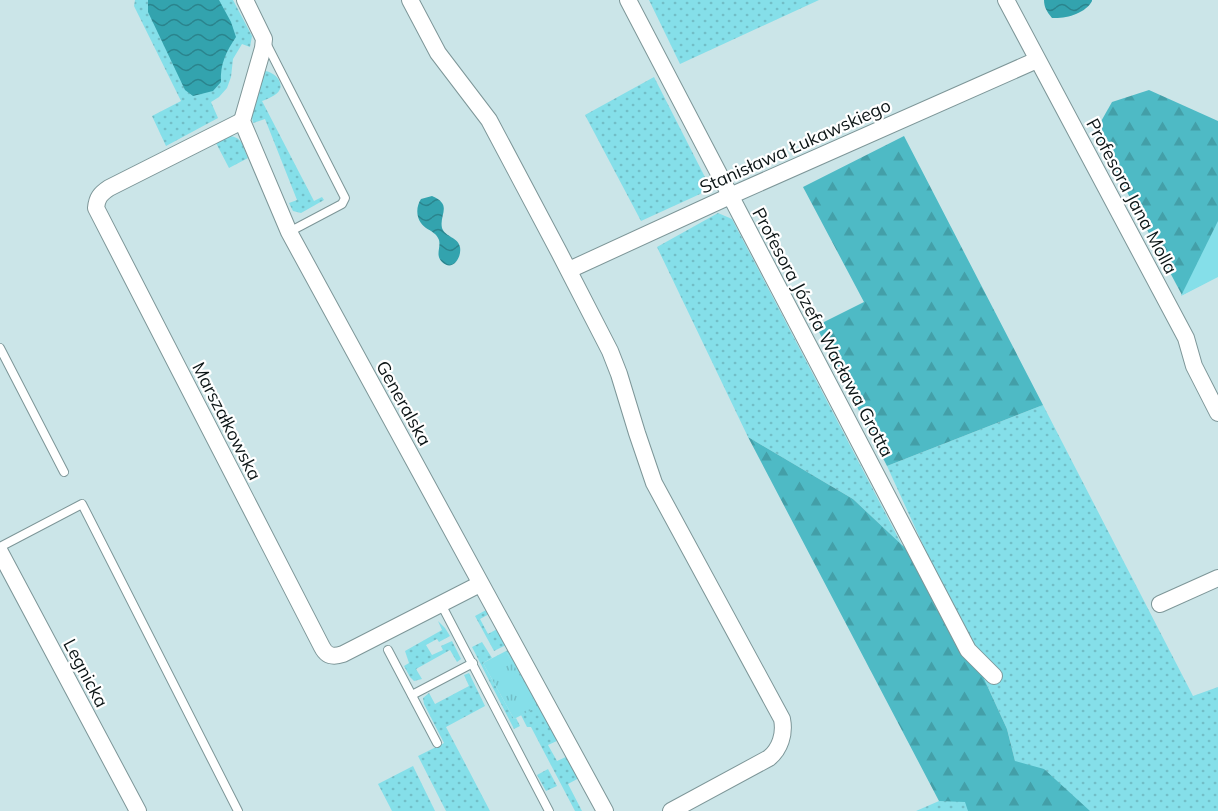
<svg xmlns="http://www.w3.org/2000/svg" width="1218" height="811" font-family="Mulish,sans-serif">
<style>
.grass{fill:url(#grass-dots)}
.forest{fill:url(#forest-firs)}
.park{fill:url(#park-tufts)}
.garden{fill:#85dfe9}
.water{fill:url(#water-waves)}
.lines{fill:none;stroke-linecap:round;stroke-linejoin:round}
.service-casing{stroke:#7d9698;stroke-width:10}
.minor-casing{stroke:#7d9698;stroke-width:18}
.service{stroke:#fff;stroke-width:8}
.minor{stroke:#fff;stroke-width:16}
.labels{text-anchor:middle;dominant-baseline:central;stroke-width:4.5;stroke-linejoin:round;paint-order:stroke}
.street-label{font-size:18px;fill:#0c1516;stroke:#fff}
</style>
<defs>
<pattern id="grass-dots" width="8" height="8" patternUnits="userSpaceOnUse" patternTransform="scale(1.5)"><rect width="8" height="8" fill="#85dfe9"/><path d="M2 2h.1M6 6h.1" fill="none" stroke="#72bec7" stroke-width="1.8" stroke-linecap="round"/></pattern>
<pattern id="forest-firs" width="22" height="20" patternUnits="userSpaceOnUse" patternTransform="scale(1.5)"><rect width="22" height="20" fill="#4ebac5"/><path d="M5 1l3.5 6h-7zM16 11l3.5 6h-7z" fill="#439fa8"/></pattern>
<pattern id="park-tufts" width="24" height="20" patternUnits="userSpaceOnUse" patternTransform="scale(1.5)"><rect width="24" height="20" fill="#85dfe9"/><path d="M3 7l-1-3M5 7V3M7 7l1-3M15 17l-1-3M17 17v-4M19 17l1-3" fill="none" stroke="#72bec7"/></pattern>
<pattern id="water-waves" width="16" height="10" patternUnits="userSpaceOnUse" patternTransform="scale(1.5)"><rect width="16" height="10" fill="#33a3ae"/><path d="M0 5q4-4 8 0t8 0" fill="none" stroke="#2a848d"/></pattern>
</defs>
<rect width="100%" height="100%" fill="#cbe5e8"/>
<g class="grass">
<polygon points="135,0 233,0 252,36 250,47 242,44 233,59 231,77 227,88 219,97 211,102 218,118 166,146 152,116 181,101 134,6"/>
<polygon points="649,0 819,0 680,64"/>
<path d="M265,71c9,1 18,10 15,18 -2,6 -13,10 -18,12l52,100 8,-4 2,3 -23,13 -8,-2 -4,-8 8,-3 -32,-81 -12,4 -2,-11 12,-40z"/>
<polygon points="654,77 711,189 641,221 585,115"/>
<path d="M229,136c14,1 14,11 19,22l-19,10 -13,-25z"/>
<polygon points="718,213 732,219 902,545 853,499 748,437 657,247"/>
<polygon points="1043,405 1193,696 1218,687 1218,811 916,811 939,801 1015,761 1007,729 887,466"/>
<polygon points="488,609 491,613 480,619 488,634 499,628 508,644 494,651 475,616"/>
<polygon points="438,621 445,628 450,636 439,642 437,639 426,645 432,655 443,650 441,646 452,641 461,659 457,662 450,650 416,669 422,679 414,681 410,677 404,666 409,663 405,651 442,630"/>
<polygon points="482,642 492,658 483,663 514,719 516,718 520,726 514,729 472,647"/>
<polygon points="510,649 559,740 548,745 557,761 568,756 579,778 568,784 582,811 575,811 531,727 527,727 521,715 536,707 506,651"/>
<polygon points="469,673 485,706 446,727 490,811 446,811 418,756 444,743 424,704 423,698 429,693 435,704 469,686 464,675"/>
<polygon points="413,766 435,811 392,811 378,784"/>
<polygon points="548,769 557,786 546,791 537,775"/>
</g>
<g class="forest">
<polygon points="1149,90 1218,121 1218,276 1182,295 1095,132 1112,102"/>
<polygon points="904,136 1043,405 887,466 816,326 864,302 803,187"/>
<polygon points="748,437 853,499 902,545 937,576 1007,729 1015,761 1044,769 1090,811 968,811 965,802 939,801"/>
</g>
<polygon class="park" points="506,651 537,707 514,719 483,663"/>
<polygon class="garden" points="1218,221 1218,277 1181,296"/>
<g class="water">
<path d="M148,0h71l12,22 5,15c-10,15 -16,27 -15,45l-8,9 -20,5 -8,-6 -37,-78z"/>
<path d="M1044,0h48v1c-6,12 -26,18 -40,17 -5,-6 -8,-11 -8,-18z"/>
<path d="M432,196c21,9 7,18 10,32 3,9 16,9 18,19 2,11 -8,25 -18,15 -7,-7 -1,-14 -3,-22 -2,-6 -8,-9 -13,-12 -10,-7 -11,-20 -5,-29z"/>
</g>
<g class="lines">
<defs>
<g id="service">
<polyline points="265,41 345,198 342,204 289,232"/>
<polyline points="0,348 64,472"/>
<polyline points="0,547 82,504 238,811"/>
<polyline points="441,604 549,811"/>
<polyline points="388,650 437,743"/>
<polyline points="412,695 473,663"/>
</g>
<g id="minor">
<polyline points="245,0 264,39 263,48 242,121 289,232 605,811"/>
<path d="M410,0l28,53 51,67 70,132 51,99 9,23 18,59 17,50 128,236c3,15 -2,30 -13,39l-98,53"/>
<polyline points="628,0 968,650 994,676"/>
<polyline points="1006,0 1186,338 1194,366 1218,413"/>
<path d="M242,121l-133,67c-9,6 -12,10 -13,20l226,439c5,10 12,10 21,7l137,-70"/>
<polyline points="569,270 730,196 1037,60"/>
<polyline points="0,552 138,811"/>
<polyline points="1160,604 1218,578"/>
</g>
</defs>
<use href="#service" class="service-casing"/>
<use href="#minor" class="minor-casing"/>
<use href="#service" class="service"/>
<use href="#minor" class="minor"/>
</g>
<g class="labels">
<g class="street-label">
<text transform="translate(795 146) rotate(-24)">Stanisława Łukawskiego</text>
<text transform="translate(1132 196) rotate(62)">Profesora Jana Molla</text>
<text transform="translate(823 332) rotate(62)">Profesora Józefa Wacława Grotta</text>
<text transform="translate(404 403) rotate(61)">Generalska</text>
<text transform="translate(227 421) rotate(63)">Marszałkowska</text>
<text transform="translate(86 673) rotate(62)">Legnicka</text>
</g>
</g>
</svg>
